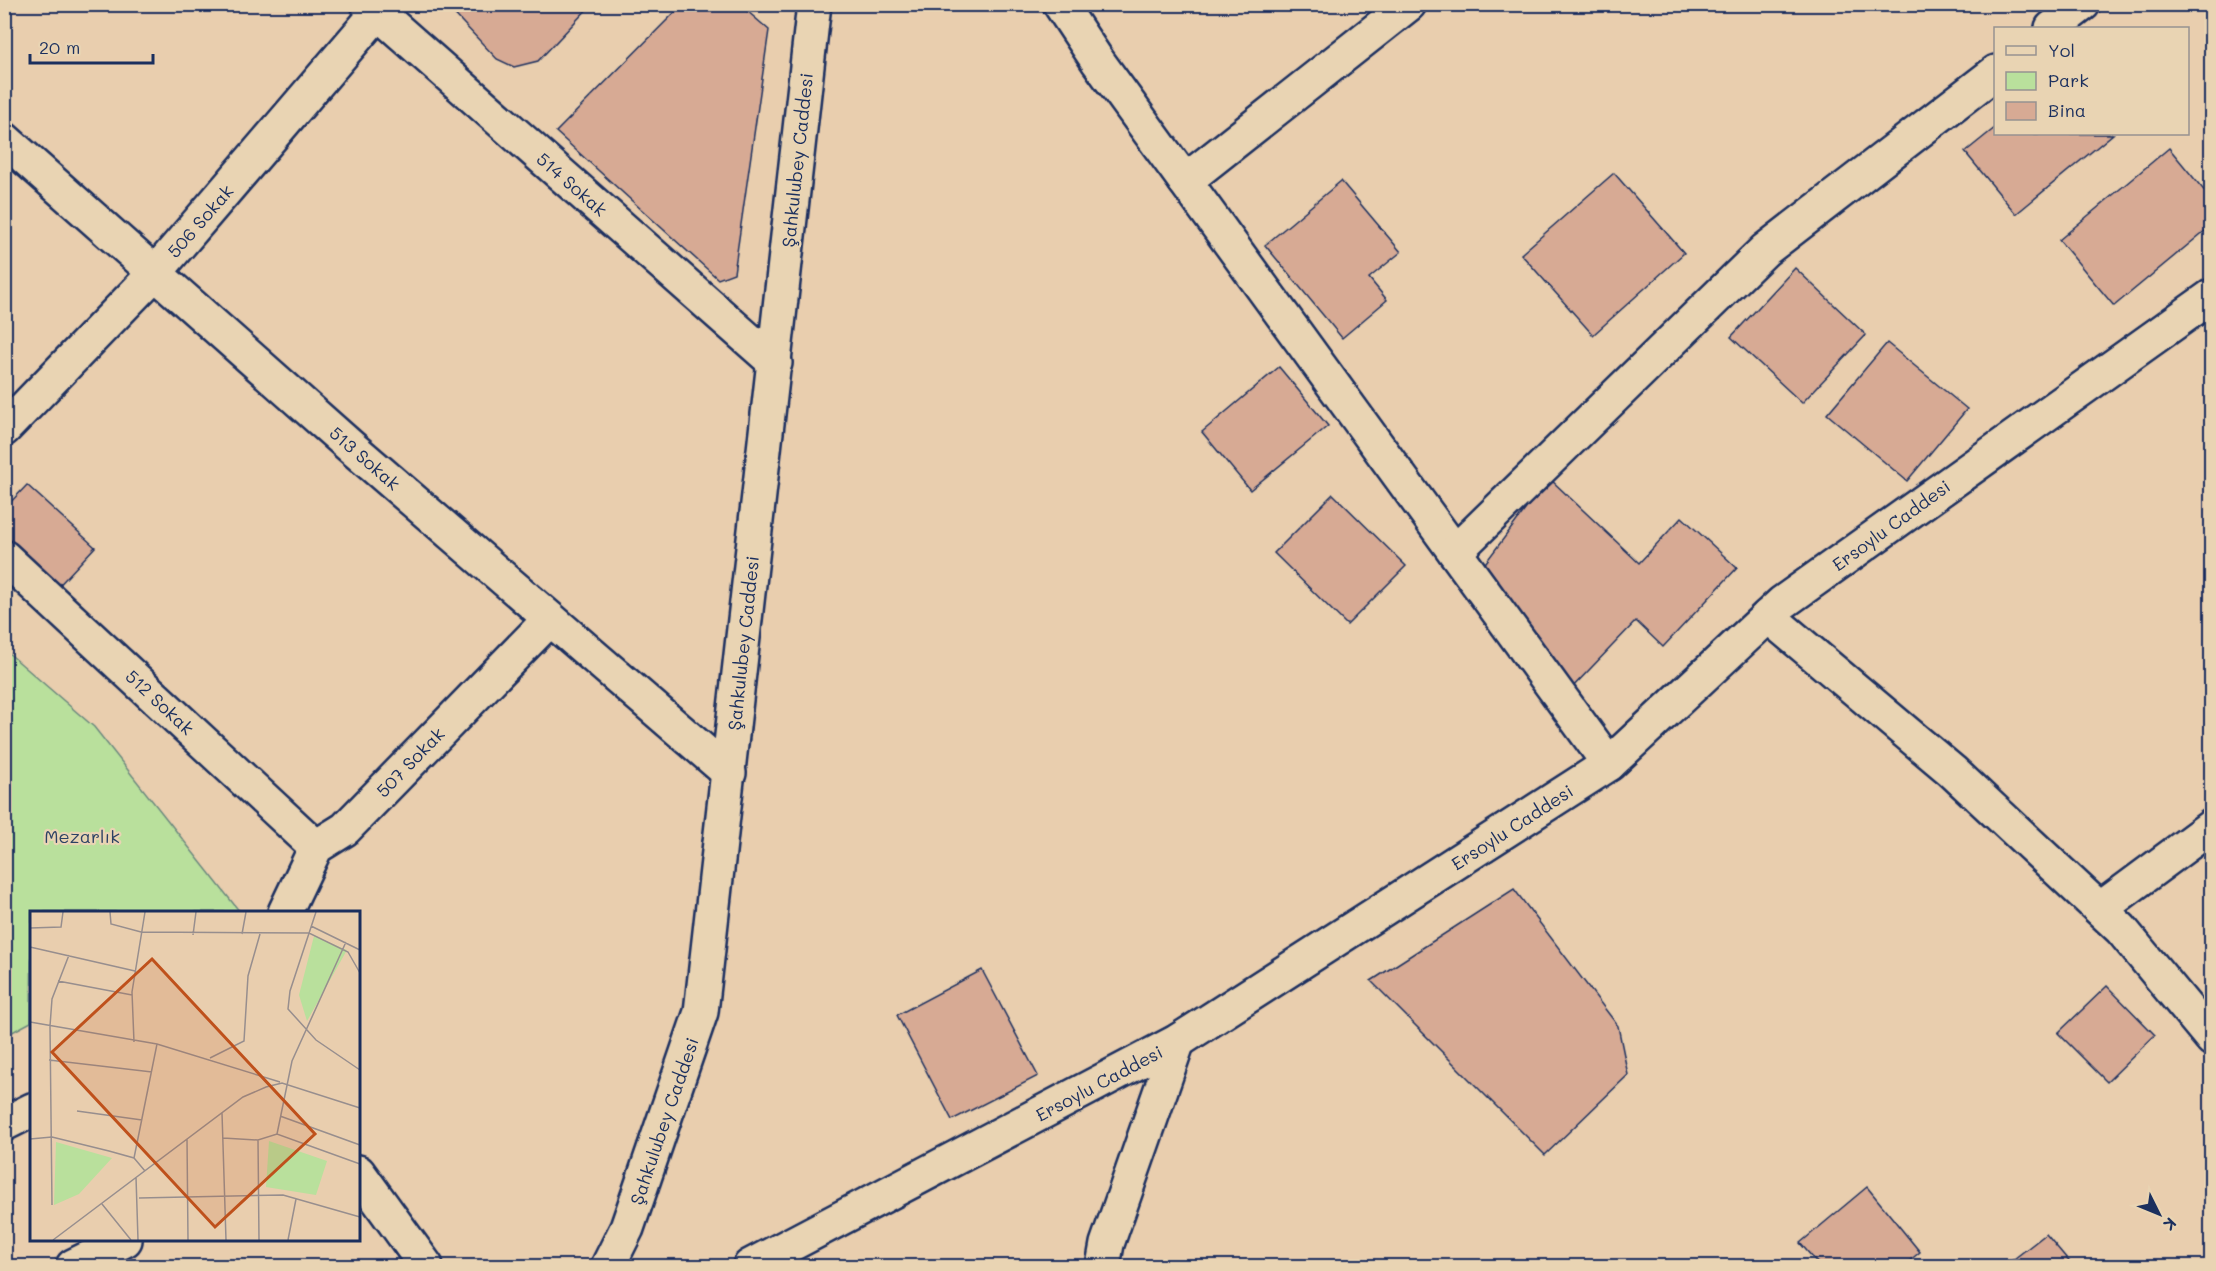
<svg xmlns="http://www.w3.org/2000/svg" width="2216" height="1271" font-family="Mali,sans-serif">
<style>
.green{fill:#b9e09c;stroke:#6a887d;stroke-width:1.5}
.building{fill:#d7aa94;stroke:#1b2f5e;stroke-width:1.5}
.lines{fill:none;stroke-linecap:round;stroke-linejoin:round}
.minor-casing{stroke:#1b2f5e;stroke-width:38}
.tertiary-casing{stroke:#1b2f5e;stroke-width:38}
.minor{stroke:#e9d4b3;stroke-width:33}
.tertiary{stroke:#e9d4b3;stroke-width:33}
.labels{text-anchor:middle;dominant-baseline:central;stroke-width:4.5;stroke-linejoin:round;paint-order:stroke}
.street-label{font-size:18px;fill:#1b2f5e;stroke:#e9d4b3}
.park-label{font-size:18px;fill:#2b4164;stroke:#e9d4b3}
.inset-road{fill:none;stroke:#978e8e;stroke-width:1.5}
.view{fill:#bf511c;fill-opacity:0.15;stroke:#bf511c;stroke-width:3}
.inset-edge{fill:none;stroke:#1b2f5e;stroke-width:3}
</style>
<rect width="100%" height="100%" fill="#e9ceae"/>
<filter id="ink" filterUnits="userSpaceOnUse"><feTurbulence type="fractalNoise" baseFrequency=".0167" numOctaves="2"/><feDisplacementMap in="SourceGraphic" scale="12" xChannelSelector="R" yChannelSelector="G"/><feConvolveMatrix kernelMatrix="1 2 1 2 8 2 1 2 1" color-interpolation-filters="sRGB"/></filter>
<g filter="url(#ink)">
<polygon class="green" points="5,650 94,727 240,912 32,912 31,1022 5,1036"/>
<g class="building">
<polygon points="445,4 592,4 538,61 514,67 497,59"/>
<polygon points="683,4 739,4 769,30 734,273 718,279 556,132"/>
<polygon points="1996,127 1996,134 2113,134 2016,214 1965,152"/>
<polygon points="2169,148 2212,200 2212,225 2114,306 2059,240"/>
<polygon points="1614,173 1684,253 1593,335 1521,254"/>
<polygon points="1341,181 1401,252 1369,278 1387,300 1342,338 1265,245"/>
<polygon points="1795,268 1866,335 1802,403 1731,337"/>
<polygon points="1887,343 1967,409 1907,481 1827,414"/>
<polygon points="1279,367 1328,426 1250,490 1202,432"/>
<polygon points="1549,478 1639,563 1682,517 1737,568 1663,647 1636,621 1567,693 1483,566"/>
<polygon points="27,485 95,547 53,592 4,548 4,509"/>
<polygon points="1333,494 1406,566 1347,625 1274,553"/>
<polygon points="1514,889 1618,1026 1628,1075 1545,1155 1371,981"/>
<polygon points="982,970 1038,1076 952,1120 897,1015"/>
<polygon points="2107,986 2155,1035 2107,1082 2058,1033"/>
<polygon points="1867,1187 1920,1252 1903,1266 1820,1266 1800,1243"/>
<polygon points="2046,1234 2073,1266 2005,1266"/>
</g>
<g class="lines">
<defs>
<g id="minor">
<polyline points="368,4 775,363"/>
<polyline points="1060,4 1097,60 1609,764"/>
<polyline points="2052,28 2083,4"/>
<polyline points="4,139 350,446 729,773"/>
<polyline points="1185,181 1409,4"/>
<polyline points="4,429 155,273 385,4"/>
<polyline points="1455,552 1765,250 1996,72"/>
<polyline points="4,557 316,847"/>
<polyline points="1768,616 1952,771 2121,929 2212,1039"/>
<polyline points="2100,909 2212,826"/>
<polyline points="285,912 316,847 345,829 550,619"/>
<polyline points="4,1124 32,1110"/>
<polyline points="358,1172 426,1266"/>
<polyline points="73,1266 125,1240"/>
<polyline points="1103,1266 1107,1244 1178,1041"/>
</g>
<g id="tertiary">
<polyline points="608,1266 627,1228 701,1012 814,4"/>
<polyline points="750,1266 1178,1041 1609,764 1782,603 2212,296"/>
</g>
</defs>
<use href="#minor" class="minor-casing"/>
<use href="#tertiary" class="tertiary-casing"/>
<use href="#minor" class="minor"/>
<use href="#tertiary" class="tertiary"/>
</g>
</g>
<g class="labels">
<g class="street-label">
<text transform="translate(797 160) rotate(-84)">Şahkulubey Caddesi</text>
<text transform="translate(572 184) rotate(41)">514 Sokak</text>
<text transform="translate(200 221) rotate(-49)">506 Sokak</text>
<text transform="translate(365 458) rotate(41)">513 Sokak</text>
<text transform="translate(1891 525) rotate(-36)">Ersoylu Caddesi</text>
<text transform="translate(743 643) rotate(-84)">Şahkulubey Caddesi</text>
<text transform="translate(160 702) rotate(43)">512 Sokak</text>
<text transform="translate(410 762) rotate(-46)">507 Sokak</text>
<text transform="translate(1512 827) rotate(-33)">Ersoylu Caddesi</text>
<text transform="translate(1099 1083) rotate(-28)">Ersoylu Caddesi</text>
<text transform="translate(664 1121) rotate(-71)">Şahkulubey Caddesi</text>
</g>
<g class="park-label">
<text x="82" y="836">Mezarlık</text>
</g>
</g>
<g transform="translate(30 911)">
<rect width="330" height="330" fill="#e9ceae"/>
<path d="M284,25l33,14 -40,71 -8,-26zM239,230l58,20 -11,34 -50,-8zM26,231l56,16 -33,36 -25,11z" fill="#b9e09c"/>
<path class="inset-road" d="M80,1l1,12 30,8 168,1 39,19 12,21M286,1l-26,79 -2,18 28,31 44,30M281,15l49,24M0,17l31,-1 2,-15M212,23l4,-22M163,24l3,-23M0,36l105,24M28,70l74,14M0,111l127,22 123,38M104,131l-2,-50 13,-80M180,147l34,-17 4,-65 12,-42M19,149l103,12M47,200l65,9M192,202l4,127M250,205l80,29M247,223l15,-73 54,-119M193,227l35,2 19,-6 83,30M0,228l22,-2 57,14 25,7 11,13M157,228l1,101M228,229l1,100M104,247l23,-114M106,266l2,63M109,287l144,-3 77,22M72,293l29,36M22,294l-2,-179 2,-27 17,-44M23,329l190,-143 23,-10 16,-4 78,25M258,329l8,-41"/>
<path class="view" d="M122,48l163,175 -100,93 -163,-175z"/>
<rect width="330" height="330" class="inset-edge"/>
</g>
<rect width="2216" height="1271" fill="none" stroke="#e9d4b3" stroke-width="24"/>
<rect x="12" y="12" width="2192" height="1247" fill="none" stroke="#1b2f5e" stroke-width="2" filter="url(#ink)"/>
<rect x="1994" y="27" width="195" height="108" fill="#e9d4b3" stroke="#979291" stroke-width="1.5"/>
<rect x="2006" y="46" width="30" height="9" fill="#e9d4b3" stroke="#979291" stroke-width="1.5"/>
<text x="2048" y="57" font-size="18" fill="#1b2f5e">Yol</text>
<rect x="2006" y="72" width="30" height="18" fill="#b9e09c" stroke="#979291" stroke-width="1.5"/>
<text x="2048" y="87" font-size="18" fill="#1b2f5e">Park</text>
<rect x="2006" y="102" width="30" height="18" fill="#d7aa94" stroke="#979291" stroke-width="1.5"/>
<text x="2048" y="117" font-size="18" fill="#1b2f5e">Bina</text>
<g transform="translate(2159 1214) rotate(133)" stroke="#e9d4b3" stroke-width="4.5" paint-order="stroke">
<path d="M0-4.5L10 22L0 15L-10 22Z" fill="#1b2f5e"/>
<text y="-9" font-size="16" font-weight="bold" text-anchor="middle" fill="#1b2f5e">K</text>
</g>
<path d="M30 54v9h123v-9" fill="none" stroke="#1b2f5e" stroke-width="3"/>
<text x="39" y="54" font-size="18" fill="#1b2f5e" stroke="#e9d4b3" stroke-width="4.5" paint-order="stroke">20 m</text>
</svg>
